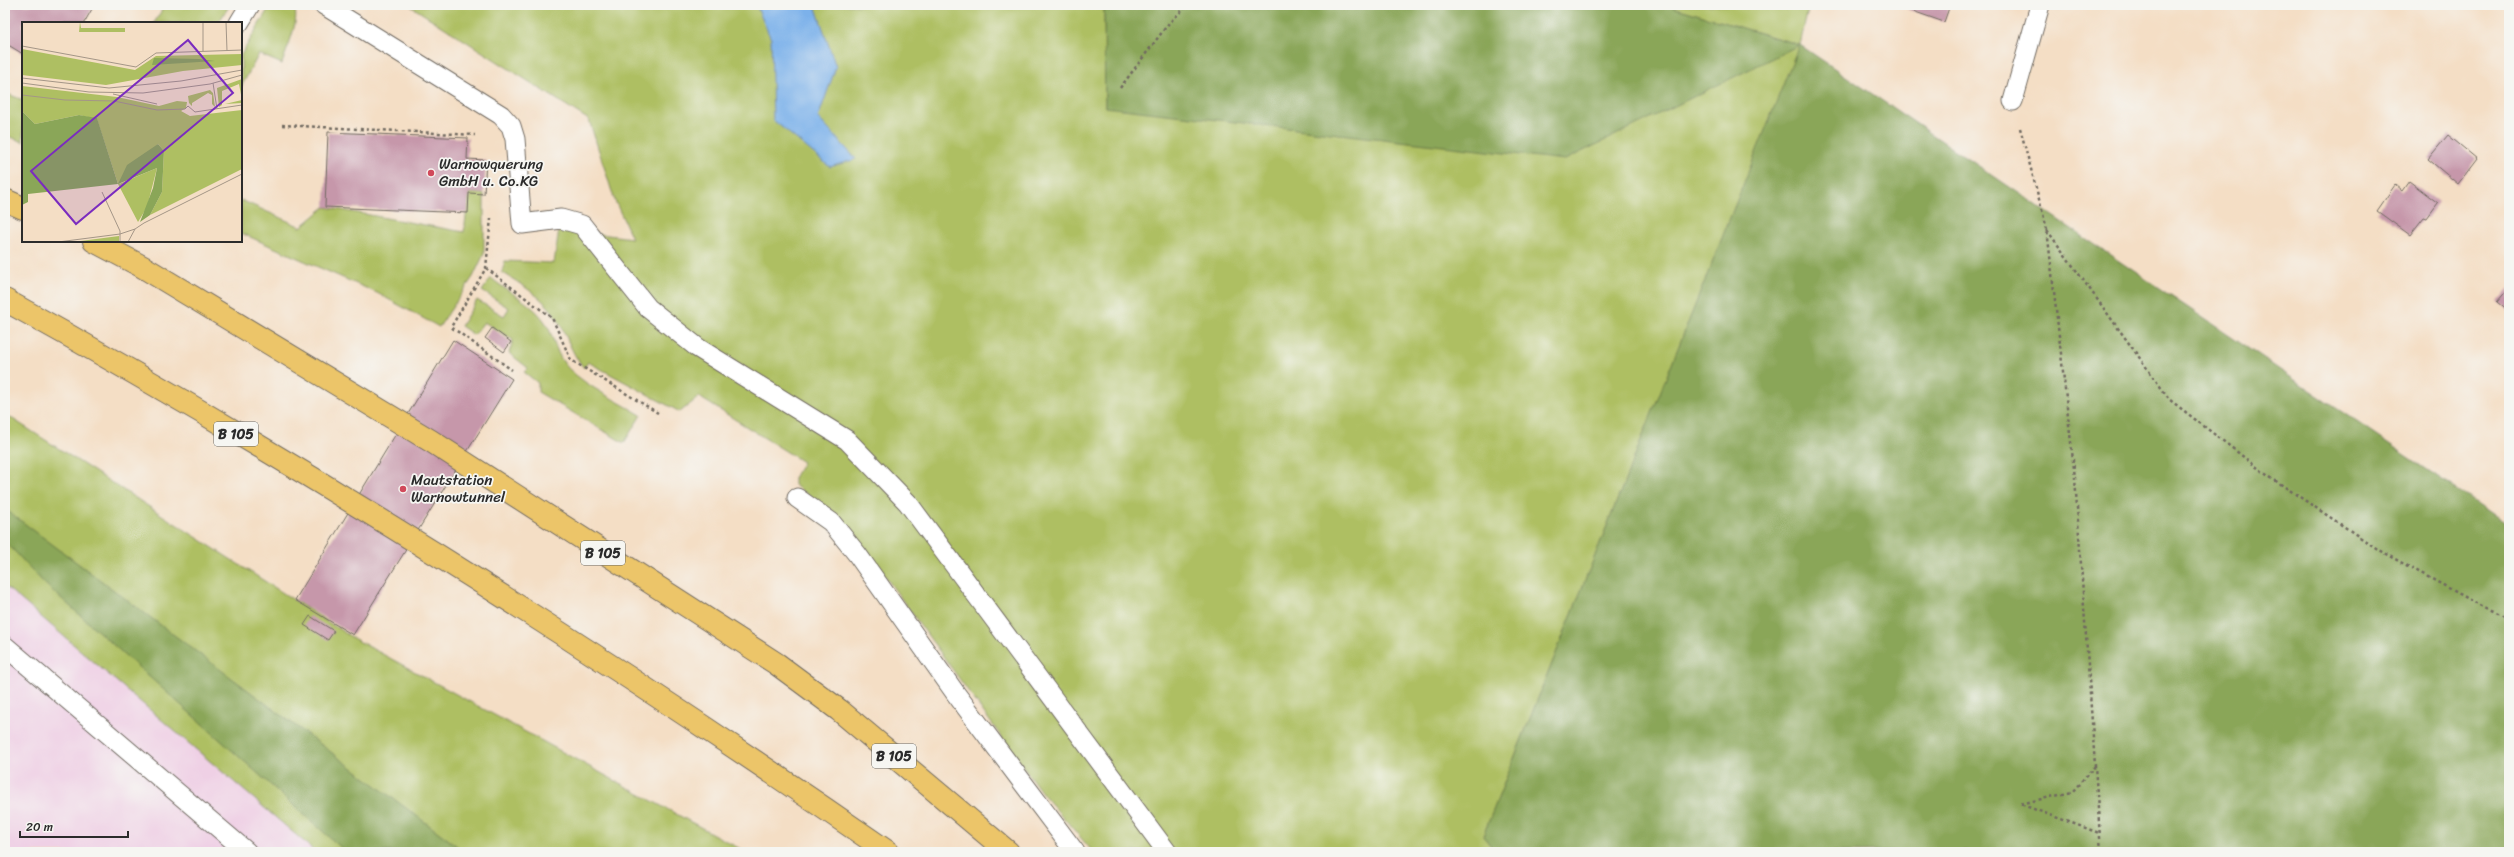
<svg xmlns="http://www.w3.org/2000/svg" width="2514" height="857" font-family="Sriracha,sans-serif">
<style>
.built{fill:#efd0e5}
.green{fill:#aebf62;stroke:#6c7546}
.forest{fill:#8aa658;stroke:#5a6842}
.water{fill:#7cb1ea;stroke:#546e8a}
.building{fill:#c697aa}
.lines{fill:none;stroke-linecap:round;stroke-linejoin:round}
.lane-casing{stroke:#716a61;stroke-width:21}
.highway-casing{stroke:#716a61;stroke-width:24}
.path{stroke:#716a61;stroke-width:2.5;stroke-dasharray:3 3;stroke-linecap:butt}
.lane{stroke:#fff;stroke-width:19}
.highway{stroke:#ecc569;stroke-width:22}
.poi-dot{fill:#d1495b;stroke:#f6f6f2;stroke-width:1.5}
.labels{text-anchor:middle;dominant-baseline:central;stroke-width:3.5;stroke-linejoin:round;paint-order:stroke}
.shield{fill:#f6f6f2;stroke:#686867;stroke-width:1}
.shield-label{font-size:14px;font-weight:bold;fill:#2b2b2b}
.poi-label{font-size:15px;fill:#2b2b2b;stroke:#f6f6f2;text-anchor:start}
.inset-road{fill:none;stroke:#a49687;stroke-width:1}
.view{fill:#7b2cbf;fill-opacity:0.15;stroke:#7b2cbf;stroke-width:2}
.inset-edge{fill:none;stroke:#2b2b2b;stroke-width:2}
</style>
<rect width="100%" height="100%" fill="#f6f6f2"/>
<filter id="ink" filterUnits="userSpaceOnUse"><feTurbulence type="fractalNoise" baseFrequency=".025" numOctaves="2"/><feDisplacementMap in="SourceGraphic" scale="8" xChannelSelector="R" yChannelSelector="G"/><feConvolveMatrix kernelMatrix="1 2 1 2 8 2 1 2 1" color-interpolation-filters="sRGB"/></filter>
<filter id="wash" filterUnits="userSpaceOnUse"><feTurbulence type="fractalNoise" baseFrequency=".012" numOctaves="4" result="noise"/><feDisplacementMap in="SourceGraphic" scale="16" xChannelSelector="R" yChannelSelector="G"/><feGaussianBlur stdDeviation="0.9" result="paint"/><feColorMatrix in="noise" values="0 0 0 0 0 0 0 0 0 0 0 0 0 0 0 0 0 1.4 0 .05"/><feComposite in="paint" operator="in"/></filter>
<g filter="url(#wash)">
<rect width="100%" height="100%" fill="#f4dec5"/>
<polygon class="built" points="5,579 315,852 5,852"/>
<g class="green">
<polygon points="165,5 230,5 218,23 154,23"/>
<path d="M276,5c6,0 14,-1 18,4 7,9 -9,44 -12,55l-23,-10 -18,33v-32l26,-44z"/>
<path d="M409,5h695l1,102 694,-62 -133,-40h143l-9,40 -317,791 13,16h-403l-51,-59 -176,-243 -34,-38 -38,-27v-7l9,-16 -104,-65 -19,15 -92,-50 -4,6c-14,-16 -17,-34 -28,-51 -11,-19 -36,-33 -54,-45l3,-11 49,2 5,-34 73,9 -17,-37 -26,-81z"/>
<polygon points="5,93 23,100 23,142 5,135"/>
<polygon points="469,193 484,194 484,254 473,277 439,327 377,293 241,233 241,200 301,227 325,207 464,232"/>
<path d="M491,278c18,15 44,26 56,47 8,15 9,31 22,44 20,19 49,32 72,46l-17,28 -86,-51v-9l-14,-11 4,-4 -19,-15 4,-13 -29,-18 -10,13 -13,-9 16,-26 27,16 5,-8 -27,-17z"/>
<polygon points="5,414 353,638 746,852 316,852 5,586"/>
</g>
<g class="forest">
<polygon points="1104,5 1666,5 1800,45 2509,525 2509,852 1496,852 1483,836 1799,45 1565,160 1105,107"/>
<polygon points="5,509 465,852 346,852 44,583 5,541"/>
</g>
<polygon class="water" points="756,5 815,5 836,67 818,118 856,159 830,167 773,120 771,39"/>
<g id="blocks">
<g class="building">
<polygon points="5,5 85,5 92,9 84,23 23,23 23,54 5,43"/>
<polygon points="1909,5 1950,5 1944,22 1907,9"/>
<polygon points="328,132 468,138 467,159 486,160 484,194 469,193 468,213 325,207"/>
<polygon points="2448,135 2477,159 2458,184 2428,159"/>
<polygon points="2409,181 2438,203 2427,218 2424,217 2410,235 2377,211 2395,185 2402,191"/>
<polygon points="2509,288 2509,312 2497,302"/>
<polygon points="492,328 511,342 504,352 485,338"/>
<polygon points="453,340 512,379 353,635 295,600"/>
<polygon points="310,616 334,631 328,640 304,625"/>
</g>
</g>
</g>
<g filter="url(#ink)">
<use href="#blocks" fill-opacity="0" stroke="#716a61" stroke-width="1"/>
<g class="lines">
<defs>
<g id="lane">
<polyline points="324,5 501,115 511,126 515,139 522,224 561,219 582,225 648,308 698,348 847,440 908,503 1167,852"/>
<polyline points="239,23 250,5"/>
<polyline points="2013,101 2040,5"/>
<polyline points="797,498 831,522 857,554 956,694 1075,852"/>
<polyline points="5,646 247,852"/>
</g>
<g id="highway">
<polyline points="5,200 23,208"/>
<polyline points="94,241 143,267 431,441 777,664 839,710 1008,852"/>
<path d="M5,300c304,168 598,355 883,552"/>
</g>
</defs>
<use href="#lane" class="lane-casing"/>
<use href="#highway" class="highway-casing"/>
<g class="path">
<polyline points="1120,88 1169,23 1188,5"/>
<polyline points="282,125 475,135"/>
<polyline points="2020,128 2047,229 2075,478 2101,852"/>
<polyline points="491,218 486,268 451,327 512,370"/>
<polyline points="2047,230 2170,400 2267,475 2382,552 2478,604 2509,618"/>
<polyline points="486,268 552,318 571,360 658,413"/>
<polyline points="2095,766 2072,792 2020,804 2099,833"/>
</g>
<use href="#lane" class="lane"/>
<use href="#highway" class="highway"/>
</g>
</g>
<g class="poi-dot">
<circle cx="431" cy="173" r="4"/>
<circle cx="403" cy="489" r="4"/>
</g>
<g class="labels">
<g class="shield">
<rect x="214" y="422" width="44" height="24" rx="3"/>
<rect x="581" y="541" width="44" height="24" rx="3"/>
<rect x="872" y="744" width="44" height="24" rx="3"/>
</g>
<g class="shield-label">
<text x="236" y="434">B 105</text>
<text x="603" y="553">B 105</text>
<text x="894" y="756">B 105</text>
</g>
<g class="poi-label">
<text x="439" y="164">Warnowquerung<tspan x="439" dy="17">GmbH u. Co.KG</tspan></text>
<text x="411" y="480">Mautstation<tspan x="411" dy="17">Warnowtunnel</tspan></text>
</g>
</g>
<g transform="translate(22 22)">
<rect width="220" height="220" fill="#f4dec5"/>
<path d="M58,0l1,6h44v4h-46zM0,27l113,21 21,-14 86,-2v11l-59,6 -77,14 -84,-10zM220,57v24l-17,1 17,-4 -3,-16 -17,7v14l-3,2 -2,-19zM0,64l95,11 42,9 18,-5 10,1 -1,6 -5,3 9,5 52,-6v59l-92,46 12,-23 2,-41 -6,-7 -39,40 38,-16 -10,39 -9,15 -20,-38 -21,-65 -18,-4 -44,9 -13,-13zM188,68l3,3 2,14 -3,-3v-9l-4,-2 -16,10v3l-3,-3 -1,-7zM97,214v6h-46z" fill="#aebf62"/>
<path d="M132,36l45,1 16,2 -63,4zM0,89l13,13 44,-9 18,3 21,66 9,-19 31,-21 6,7 -2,41 -12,23 -10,7 13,-34 4,-20 -39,16 -90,10v8l-6,3z" fill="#8aa658"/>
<path class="inset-road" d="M181,0v29M204,0l1,29M0,24l114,21 20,-14 86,-3M0,56l87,10 72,-7 61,-11M0,61l67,9 54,1 67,-9 32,-9M191,61l4,26M91,72l44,10M0,73l43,5 49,1 43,9 28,-1 3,-3 7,6 47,-7M80,170l18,39v11M36,220l62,-8 15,-5M106,220l7,-13 9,-6 98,-49"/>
<path class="view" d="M166,18l45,53 -157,131 -45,-53z"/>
<rect width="220" height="220" class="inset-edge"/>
</g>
<rect width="2514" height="857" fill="none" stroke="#f6f6f2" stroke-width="20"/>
<path d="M20 831v6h108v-6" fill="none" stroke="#2b2b2b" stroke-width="2"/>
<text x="26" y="831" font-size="12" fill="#2b2b2b" stroke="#f6f6f2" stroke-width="3" paint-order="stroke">20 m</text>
</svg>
